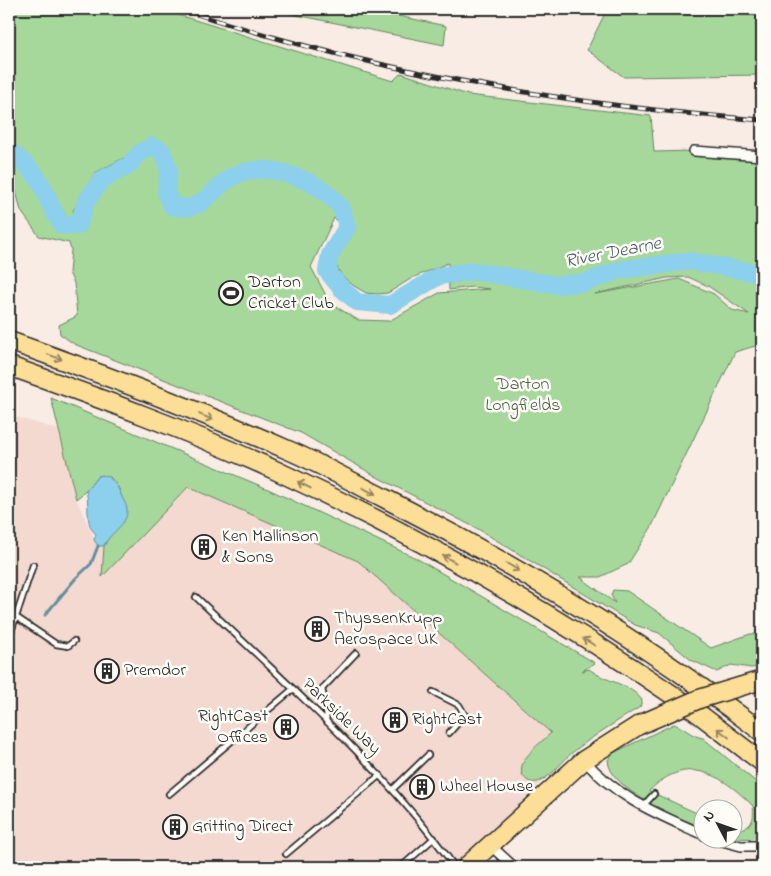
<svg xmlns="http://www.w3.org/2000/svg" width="771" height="876" font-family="'Indie Flower',sans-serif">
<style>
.built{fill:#f3d9cf}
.green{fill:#a5d89a;stroke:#688262;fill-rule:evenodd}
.water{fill:#8cd0ed;stroke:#658e9f}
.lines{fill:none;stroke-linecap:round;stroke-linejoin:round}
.stream{stroke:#658e9f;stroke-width:3}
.river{stroke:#8cd0ed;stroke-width:18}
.lane-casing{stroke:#2b2b2b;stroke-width:8}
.street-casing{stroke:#2b2b2b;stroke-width:12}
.highway-casing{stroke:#2b2b2b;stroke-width:21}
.lane{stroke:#fdfcf7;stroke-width:4.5}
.street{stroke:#fdfcf7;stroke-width:9}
.highway{stroke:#fdde96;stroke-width:18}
.rail-casing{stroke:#2b2b2b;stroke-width:5}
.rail{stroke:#fdfcf7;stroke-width:3;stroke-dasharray:9;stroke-linecap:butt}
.highway-bridge-casing{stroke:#2b2b2b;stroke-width:21;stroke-linecap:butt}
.highway-bridge{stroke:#fdde96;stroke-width:18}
.oneway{stroke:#948460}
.labels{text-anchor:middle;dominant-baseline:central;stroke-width:5;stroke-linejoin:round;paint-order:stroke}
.poi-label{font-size:18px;fill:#2b2b2b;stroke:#fdfcf7;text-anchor:start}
.park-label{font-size:18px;fill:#505f4c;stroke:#fdfcf7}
.street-label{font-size:18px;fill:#2b2b2b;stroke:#fdfcf7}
.water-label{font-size:19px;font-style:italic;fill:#485d65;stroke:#fdfcf7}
</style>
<rect width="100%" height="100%" fill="#f8ece5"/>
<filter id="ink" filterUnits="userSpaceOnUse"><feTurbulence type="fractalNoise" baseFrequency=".02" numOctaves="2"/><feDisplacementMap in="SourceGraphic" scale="10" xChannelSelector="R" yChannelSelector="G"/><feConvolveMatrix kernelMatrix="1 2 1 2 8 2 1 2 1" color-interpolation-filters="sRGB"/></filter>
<g filter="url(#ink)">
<polygon class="built" points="9,415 59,430 76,499 98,546 104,546 102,576 188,487 358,561 551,733 528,753 534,783 542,781 475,850 445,867 9,867"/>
<g class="green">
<path d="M9,9h150l234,72 8,-8 67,22 183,21 3,36 40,-1 68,5v188l-27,8 -84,176 -23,36 -28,13h-20l35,26 -4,-8 2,-5 14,1 84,57 39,-14h12v33l-11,1 -20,-3 -14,7 -26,-12 -32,-27 -24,-8 -157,-96 -99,-51 -78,-45 -227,-89 -14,-10 -1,-9 18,-9 -3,-33 -5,-10 2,-23 -2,-7 -30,-7 -18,-25 -8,-32 -4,-6zM137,151l10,3 -8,3 -17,20 -12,4 -19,21 -8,24 -10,-15 22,-38zM334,218l17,17 -11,16 -5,13 7,12 12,10 12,7 12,1 10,-1 24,-15 36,-15 1,27 23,-3 18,2 -51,4 -50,28 -31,-1 -28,-17 -19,-36zM688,277l20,9 41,28 -17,-4 -18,-16 -35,-15 -84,15 72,-16z"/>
<polygon points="267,9 365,9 446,26 444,45"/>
<polygon points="607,9 762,9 762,75 624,77 587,50"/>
<path d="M51,398l217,91 148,69 179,105 -13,8 7,-2c16,13 41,14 53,31l-2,7c-22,14 -46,28 -67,45 -10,8 -19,22 -31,28 -4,3 -11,3 -14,1 -21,-15 14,-39 23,-48l-193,-172 -170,-74 -86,90 2,-31 8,-14 10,-33 -3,-10 -9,-12 -12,-1 -12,15 -10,8z"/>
<path d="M674,724c11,4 17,12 29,14l59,49v52l-28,-1v-9c16,1 21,-7 19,-23 -32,-32 -66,-53 -104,-15l54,25v12c-25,-11 -94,-38 -95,-68l5,-7z"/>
</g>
<path class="water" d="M103,475c9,2 15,11 18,20 2,5 6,10 6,15 1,15 -18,23 -23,36h-6l-4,-6 2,-6c-12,-9 -6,-30 -10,-43l12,-15z"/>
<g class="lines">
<polyline class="stream" points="45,615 76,578 91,564 98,546"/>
<path class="river" d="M9,151c11,9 24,18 31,31 9,17 10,26 22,43l16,1 8,-24 15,-22 27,-14 12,-13 12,-7 10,5 7,19 -3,22 6,14c36,10 40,-26 72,-34 30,-9 79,11 97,36 3,5 4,13 6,19l-17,28 -3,16 14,17 16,14 33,3 49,-29 35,-5 83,14 27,-2 36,-13 69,-9 73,13"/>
<defs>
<g id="lane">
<path d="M196,597c90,86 186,169 259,270"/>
<polyline points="16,617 56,644 68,646 74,641"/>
<polyline points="9,638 33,565"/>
<polyline points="433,692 459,705 465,715 449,733"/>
<polyline points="326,721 327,711 322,689 356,653"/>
<polyline points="393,789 428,755"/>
<polyline points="169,794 293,689"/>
<polyline points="643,806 654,794"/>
<polyline points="286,854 380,775"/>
<polyline points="401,867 434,838"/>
</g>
<g id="street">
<polyline points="694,151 762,156"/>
<path d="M584,760c36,40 72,53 120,75"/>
<polyline points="711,838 741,846 762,846"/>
<polyline points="491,846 514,867"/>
</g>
<g id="highway">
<path d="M9,341c94,33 188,69 279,109 33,14 64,32 96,48 132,67 260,144 378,234"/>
<path d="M9,366c90,32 181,65 268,105 140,65 276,142 403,229 28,20 55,42 82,62"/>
<polyline points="466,867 584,760 639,725"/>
</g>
</defs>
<use href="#lane" class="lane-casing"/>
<use href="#street" class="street-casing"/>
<use href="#highway" class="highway-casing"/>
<use href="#lane" class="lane"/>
<use href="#street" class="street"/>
<use href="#highway" class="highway"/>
<defs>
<path id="rail" d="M181,9c187,62 384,96 581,111"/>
</defs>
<use href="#rail" class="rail-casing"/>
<use href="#rail" class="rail"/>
<defs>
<polyline id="highway-bridge" points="639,725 699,699 762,680"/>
</defs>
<use href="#highway-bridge" class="highway-bridge-casing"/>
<use href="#highway-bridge" class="highway-bridge"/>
</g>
<defs><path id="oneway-shaft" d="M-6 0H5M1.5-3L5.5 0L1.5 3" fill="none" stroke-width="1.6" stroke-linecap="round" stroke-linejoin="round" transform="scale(1.25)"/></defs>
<g class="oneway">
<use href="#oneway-shaft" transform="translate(55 357) rotate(20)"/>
<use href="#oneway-shaft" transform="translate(206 417) rotate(22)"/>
<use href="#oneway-shaft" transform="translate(304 485) rotate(-153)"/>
<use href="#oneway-shaft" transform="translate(369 491) rotate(27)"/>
<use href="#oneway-shaft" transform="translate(449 559) rotate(-151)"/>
<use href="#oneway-shaft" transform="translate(513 567) rotate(30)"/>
<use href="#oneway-shaft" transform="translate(589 642) rotate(-148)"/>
<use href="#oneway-shaft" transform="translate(723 733) rotate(-143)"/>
</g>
</g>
<defs>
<symbol id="stadium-ring" viewBox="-11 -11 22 22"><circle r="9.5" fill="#fdfcf7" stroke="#2b2b2b" stroke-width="1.5"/><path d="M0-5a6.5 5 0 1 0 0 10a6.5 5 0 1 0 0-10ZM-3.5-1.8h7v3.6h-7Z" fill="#2b2b2b"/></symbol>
<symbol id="building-ring" viewBox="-11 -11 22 22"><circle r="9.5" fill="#fdfcf7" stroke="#2b2b2b" stroke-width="1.5"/><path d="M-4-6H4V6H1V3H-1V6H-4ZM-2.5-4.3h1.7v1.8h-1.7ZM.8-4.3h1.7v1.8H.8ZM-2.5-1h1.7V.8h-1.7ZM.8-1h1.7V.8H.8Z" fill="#2b2b2b"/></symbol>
</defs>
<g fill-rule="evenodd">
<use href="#stadium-ring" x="217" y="279" width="28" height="28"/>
<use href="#building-ring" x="190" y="533" width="28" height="28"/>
<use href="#building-ring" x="303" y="615" width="28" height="28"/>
<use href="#building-ring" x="93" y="657" width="28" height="28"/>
<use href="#building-ring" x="381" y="706" width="28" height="28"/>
<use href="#building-ring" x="272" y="713" width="28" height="28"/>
<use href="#building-ring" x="408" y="773" width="28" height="28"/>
<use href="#building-ring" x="161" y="813" width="28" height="28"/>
</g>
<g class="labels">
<g class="poi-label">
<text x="248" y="283">Darton<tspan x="248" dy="21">Cricket Club</tspan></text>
<text x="222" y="537">Ken Mallinson<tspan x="222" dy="21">&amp; Sons</tspan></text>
<text x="334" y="619">ThyssenKrupp<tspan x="334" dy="21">Aerospace UK</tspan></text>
<text x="124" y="671">Premdor</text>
<text x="268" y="717" text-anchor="end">RightCast<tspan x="268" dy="21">Offices</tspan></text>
<text x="412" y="720">RightCast</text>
<text x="440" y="787">Wheel House</text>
<text x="192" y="827">Gritting Direct</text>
</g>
<g class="park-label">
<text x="523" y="385">Darton<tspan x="523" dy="21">Longfields</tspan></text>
</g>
<g class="street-label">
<text transform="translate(341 717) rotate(44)">Parkside Way</text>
</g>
<g class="water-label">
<text transform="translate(613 253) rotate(-11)">River Dearne</text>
</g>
</g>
<rect width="771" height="876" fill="none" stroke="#fdfcf7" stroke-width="30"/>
<rect x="15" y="15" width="741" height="846" fill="none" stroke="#2b2b2b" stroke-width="2" filter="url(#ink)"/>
<g transform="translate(718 824) rotate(311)"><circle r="24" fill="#fdfcf7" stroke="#a9a8a5"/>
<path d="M0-4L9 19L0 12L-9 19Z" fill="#2b2b2b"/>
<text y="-8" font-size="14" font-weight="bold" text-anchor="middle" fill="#2b2b2b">N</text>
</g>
</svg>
